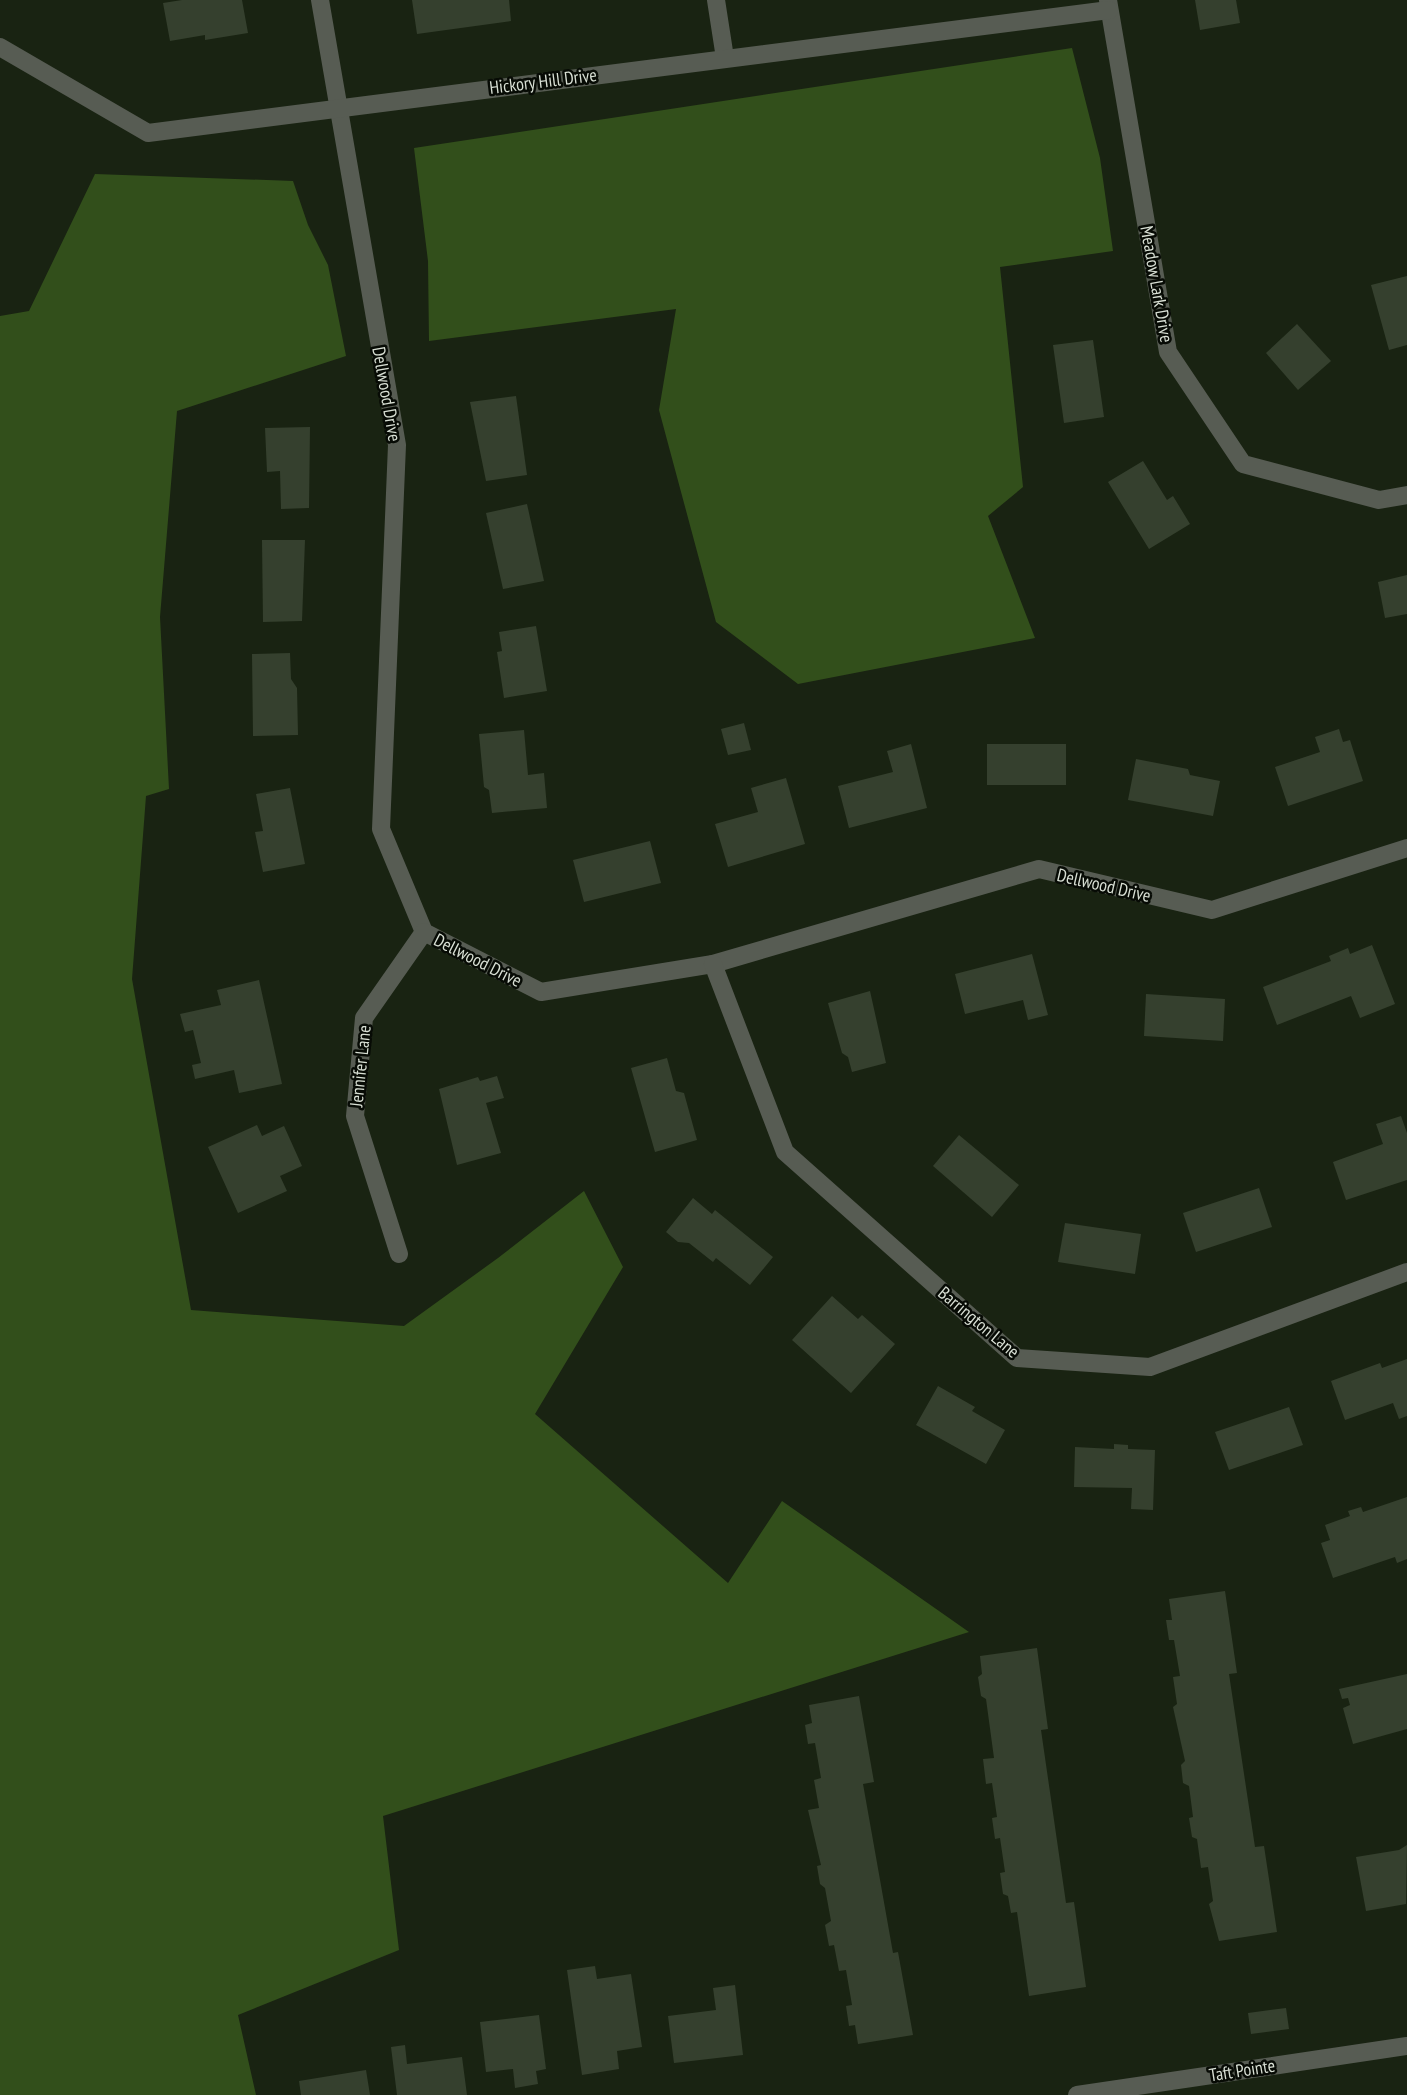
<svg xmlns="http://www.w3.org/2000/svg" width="1407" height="2095" font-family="'PT Sans Narrow',sans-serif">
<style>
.green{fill:#324f1b}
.building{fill:#35402e}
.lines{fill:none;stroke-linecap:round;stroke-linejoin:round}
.minor{stroke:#575c53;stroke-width:18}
.labels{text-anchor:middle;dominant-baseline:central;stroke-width:5;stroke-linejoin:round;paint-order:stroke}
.street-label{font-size:18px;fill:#d8dfd4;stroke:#070b05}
</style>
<rect width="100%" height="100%" fill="#192312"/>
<g class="green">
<polygon points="1072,48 1100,158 1113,251 1000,267 1023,487 988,516 1035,638 798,684 716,622 659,410 676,309 429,341 428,261 414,148"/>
<polygon points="95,174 293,181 308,225 328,265 346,356 177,411 160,617 169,789 146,796 132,979 191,1310 404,1326 498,1258 584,1191 623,1267 535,1414 728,1583 782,1501 969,1632 383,1816 399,1950 238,2015 256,2095 0,2095 0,316 29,311"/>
</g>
<g class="building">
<polygon points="182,0 242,0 248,33 205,40 205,35 170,41 163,3"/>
<polygon points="412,0 509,0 511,21 417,34"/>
<polygon points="1195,0 1236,0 1240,23 1200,30"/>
<polygon points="1407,276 1407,345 1389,350 1371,285"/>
<polygon points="1297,324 1331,361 1298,390 1266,353"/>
<polygon points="1093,340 1104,417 1064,423 1053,345"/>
<polygon points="516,396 527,475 486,481 470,402"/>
<polygon points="310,427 309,508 281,509 280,471 267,472 265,428"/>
<polygon points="1143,461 1167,500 1173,496 1190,524 1149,549 1108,482"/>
<polygon points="527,504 544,581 503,589 486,513"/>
<polygon points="262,540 305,540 302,621 263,622"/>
<polygon points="1407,575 1407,614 1385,618 1378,582"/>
<polygon points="536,626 547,691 504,698 497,652 502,651 499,632"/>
<polygon points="290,653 291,679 297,688 298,735 253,736 252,654"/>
<polygon points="744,723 751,750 728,755 721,729"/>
<polygon points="1339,729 1343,742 1350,740 1363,781 1288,806 1275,767 1320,752 1315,737"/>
<polygon points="524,730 528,775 544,773 547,808 492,813 489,790 484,787 479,734"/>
<polygon points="911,744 927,808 849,828 838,786 893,772 887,751"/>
<rect x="987" y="744" width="79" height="41"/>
<polygon points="1136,759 1188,769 1190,775 1220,781 1213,816 1128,800"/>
<polygon points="786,778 805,844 728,867 715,824 758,812 751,788"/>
<polygon points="290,788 305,864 263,872 255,832 263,831 256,794"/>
<polygon points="650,841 661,883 584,902 573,860"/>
<polygon points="1372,945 1395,1004 1360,1018 1351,996 1277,1025 1263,987 1331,961 1329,956 1348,948 1350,954"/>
<polygon points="1032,954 1048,1015 1028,1020 1023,1000 965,1014 955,974"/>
<polygon points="259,980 282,1084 239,1093 234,1070 195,1079 192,1065 201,1063 193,1030 185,1032 180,1014 221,1005 217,990"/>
<polygon points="870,991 886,1063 852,1072 848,1057 842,1053 828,1003"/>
<polygon points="1146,994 1225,999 1223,1041 1144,1036"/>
<polygon points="667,1058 676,1091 684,1093 697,1140 655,1152 631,1068"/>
<polygon points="497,1076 504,1098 486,1103 501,1153 457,1165 439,1089 478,1077 480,1081"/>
<polygon points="1401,1116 1407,1133 1407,1180 1346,1200 1333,1162 1383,1144 1376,1124"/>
<polygon points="257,1125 262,1136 284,1126 302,1166 280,1176 287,1191 238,1213 208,1147"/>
<polygon points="959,1135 1019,1185 992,1217 933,1166"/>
<polygon points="1259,1188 1272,1227 1196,1252 1183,1213"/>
<polygon points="693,1198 712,1214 715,1210 773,1257 750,1285 716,1258 713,1262 689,1243 678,1242 666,1232"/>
<polygon points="1065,1223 1141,1234 1135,1274 1058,1262"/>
<polygon points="832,1296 858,1319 862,1315 895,1344 851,1393 792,1340"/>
<polygon points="1407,1359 1407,1416 1399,1419 1393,1403 1345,1420 1331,1381 1380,1363 1382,1368"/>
<polygon points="938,1386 975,1407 972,1411 1005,1430 986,1464 916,1425"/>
<polygon points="1289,1407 1303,1445 1229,1470 1215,1432"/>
<polygon points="1114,1444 1128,1445 1128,1449 1155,1450 1153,1510 1131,1509 1132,1488 1074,1487 1075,1447 1114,1449"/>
<polygon points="1407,1497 1407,1559 1397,1563 1395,1557 1333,1578 1321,1543 1330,1540 1325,1525 1350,1516 1348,1511 1361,1507 1363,1512"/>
<polygon points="1225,1591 1237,1673 1229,1674 1255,1847 1264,1846 1277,1932 1219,1941 1209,1904 1213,1901 1208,1867 1201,1868 1197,1839 1192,1837 1189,1818 1193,1817 1189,1786 1183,1783 1181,1765 1185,1761 1173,1707 1177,1704 1173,1677 1180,1676 1174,1640 1169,1640 1166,1620 1172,1620 1169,1599"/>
<polygon points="1037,1648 1048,1729 1041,1730 1066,1903 1074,1902 1086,1987 1029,1996 1017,1912 1011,1913 1008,1896 1003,1894 1000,1873 1005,1872 1000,1838 995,1839 992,1818 997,1817 992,1783 986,1784 983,1759 994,1758 986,1699 981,1696 978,1677 982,1674 980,1656"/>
<polygon points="1407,1674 1407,1729 1353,1744 1343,1708 1350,1705 1348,1698 1342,1699 1339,1689"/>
<polygon points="859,1696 874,1782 863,1784 893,1953 898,1952 913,2035 858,2044 855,2025 849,2026 846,2006 852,2005 846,1970 839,1971 834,1945 829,1946 825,1925 831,1921 825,1888 820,1884 817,1866 821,1865 808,1810 819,1808 814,1780 821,1778 815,1743 808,1744 805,1725 812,1723 809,1705"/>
<polygon points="1407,1845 1406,1904 1366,1911 1356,1857 1399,1850"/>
<polygon points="595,1966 597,1979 631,1974 642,2047 617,2051 619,2069 582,2075 567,1970"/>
<polygon points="735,1985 743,2055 674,2063 668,2016 716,2010 713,1988"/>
<polygon points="1286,2008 1289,2029 1251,2034 1248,2013"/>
<polygon points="539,2015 546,2069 536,2071 538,2084 515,2088 513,2069 486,2072 480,2022"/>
<polygon points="405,2045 407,2064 462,2057 467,2095 397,2095 391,2047"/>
<polygon points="366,2070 370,2095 301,2095 299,2081"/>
</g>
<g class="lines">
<g class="minor">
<polyline points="320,0 397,445 381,829 424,932 541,992 713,964 1039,869 1212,910 1407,848"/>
<polyline points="716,0 725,58"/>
<polyline points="1108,0 1168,352 1243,464 1379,500 1407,495"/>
<polyline points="0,47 148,133 1109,10"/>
<polyline points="713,964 785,1152 1017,1358 1150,1367 1407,1272"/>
<polyline points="399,1254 355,1116 364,1018 424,932"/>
<polyline points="1077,2095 1407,2046"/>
</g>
</g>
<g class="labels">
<g class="street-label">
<text transform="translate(543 81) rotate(-7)">Hickory Hill Drive</text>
<text transform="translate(1157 284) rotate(80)">Meadow Lark Drive</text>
<text transform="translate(387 394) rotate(80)">Dellwood Drive</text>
<text transform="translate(1104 885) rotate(13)">Dellwood Drive</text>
<text transform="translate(478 960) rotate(27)">Dellwood Drive</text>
<text transform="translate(360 1066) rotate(-84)">Jennifer Lane</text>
<text transform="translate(979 1322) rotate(40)">Barrington Lane</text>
<text transform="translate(1242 2070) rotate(-9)">Taft Pointe</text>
</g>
</g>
</svg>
